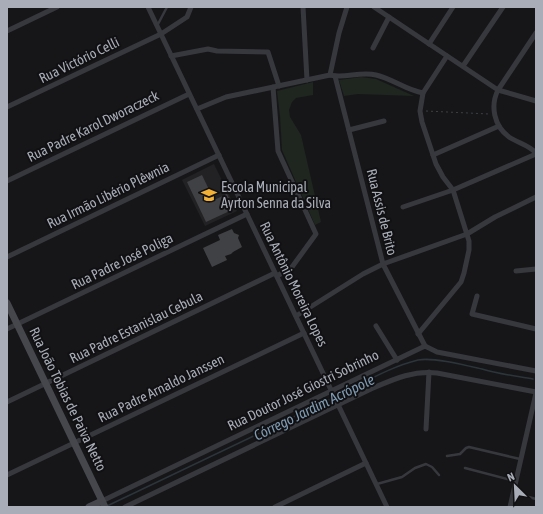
<svg xmlns="http://www.w3.org/2000/svg" width="543" height="514" font-family="'Asap Condensed',sans-serif">
<style>
.built{fill:#222225}
.green{fill:#1e261f}
.lines{fill:none;stroke-linecap:round;stroke-linejoin:round}
.stream{stroke:#2c353c;stroke-width:1.5}
.building{fill:#404145}
.path{stroke:#3d3f44;stroke-width:1;stroke-dasharray:2 3;stroke-linecap:butt}
.lane{stroke:#37383d;stroke-width:2.5}
.street{stroke:#37383d;stroke-width:5}
.secondary{stroke:#45474d;stroke-width:7}
.labels{text-anchor:middle;dominant-baseline:central;stroke-width:4;stroke-linejoin:round;paint-order:stroke}
.street-label{font-size:14px;fill:#a8adb8;stroke:#111113}
.poi-label{font-size:14px;fill:#a8adb8;stroke:#111113;text-anchor:start}
.water-label{font-size:15px;font-style:italic;fill:#7f9bb3;stroke:#111113}
</style>
<rect width="100%" height="100%" fill="#161618"/>
<polygon class="built" points="214,164 237,211 205,226 182,180"/>
<g class="green">
<polygon points="361,77 376,79 414,96 358,94 344,96 339,80"/>
<polygon points="313,82 313,95 296,98 292,102 289,110 290,117 301,135 321,222 315,225 282,150 280,116 277,91"/>
</g>
<g class="lines">
<g class="stream">
<path d="M336,396c26,-12 53,-29 82,-36 16,-3 47,5 64,9 16,5 34,7 51,10"/>
<polyline points="107,506 333,398"/>
</g>
</g>
<g class="building">
<polygon points="202,175 214,200 227,194 234,209 206,222 187,182"/>
<polygon points="232,229 234,233 239,235 238,238 242,247 233,252 231,254 225,256 227,260 212,267 203,248 220,240 218,235"/>
</g>
<g class="lines">
<polyline class="path" points="426,111 489,114"/>
<g class="lane">
<polyline points="157,26 167,7"/>
<polyline points="447,456 460,454 466,448 469,447 520,459"/>
<polyline points="465,468 515,481"/>
<polyline points="377,484 402,477 415,468 426,464 432,467 439,475"/>
<polyline points="514,493 536,499"/>
</g>
<g class="street">
<polyline points="148,7 387,507"/>
<polyline points="303,7 307,80"/>
<polyline points="374,7 498,90 536,101"/>
<polyline points="7,31 57,7"/>
<path d="M536,33l-38,57c-8,16 -4,36 11,47 9,6 20,8 27,16"/>
<polyline points="429,44 453,7"/>
<polyline points="373,48 389,17"/>
<polyline points="171,56 208,49 217,51 268,52 279,86"/>
<polyline points="463,66 503,7"/>
<polyline points="330,75 339,33 347,7"/>
<polyline points="335,76 383,264 425,346"/>
<polyline points="273,87 278,151 316,234 292,267 277,276"/>
<polyline points="7,107 161,34 187,17 191,7"/>
<path d="M197,109l29,-12 104,-22c14,4 30,-4 46,0 17,4 30,15 47,18"/>
<polyline points="349,130 384,121"/>
<polyline points="433,155 499,126"/>
<polyline points="7,181 189,94"/>
<polyline points="403,207 453,190 536,154"/>
<polyline points="7,257 219,155"/>
<polyline points="516,271 536,269"/>
<polyline points="477,296 472,314 536,329"/>
<polyline points="296,316 363,274 383,264 467,234 495,217 536,197"/>
<polyline points="376,326 397,360"/>
<polyline points="7,329 247,214"/>
<polyline points="418,334 461,282 464,273 469,250 469,241 453,190 443,177 436,164 422,122 420,111 423,93 447,56"/>
<polyline points="7,402 275,273"/>
<polyline points="426,429 429,372"/>
<polyline points="7,475 304,333"/>
<polyline points="102,501 425,346 437,352 536,371"/>
<path d="M125,507l248,-119c21,-9 41,-18 64,-15l99,19"/>
<polyline points="275,507 366,463"/>
<polyline points="510,507 536,393"/>
</g>
<g class="secondary">
<polyline points="7,303 105,507"/>
<polyline points="89,507 102,501"/>
</g>
</g>
<defs>
<symbol id="school-bare" viewBox="-9 -9 18 18"><path d="M0-5L7-2L0 1L-7-2ZM-4 1L0 2.5L4 1V4Q0 6-4 4Z" fill="#f2b134" stroke="#111113" stroke-width="2.5" paint-order="stroke"/></symbol>
</defs>
<g fill-rule="evenodd">
<use href="#school-bare" x="198" y="184" width="22" height="22"/>
</g>
<g class="labels">
<g class="street-label">
<text transform="translate(79 60) rotate(-26)">Rua Victório Celli</text>
<text transform="translate(93 126) rotate(-26)">Rua Padre Karol Dworaczeck</text>
<text transform="translate(108 195) rotate(-26)">Rua Irmão Libério Plêwnia</text>
<text transform="translate(382 212) rotate(76)">Rua Assis de Brito</text>
<text transform="translate(122 261) rotate(-26)">Rua Padre José Poliga</text>
<text transform="translate(294 284) rotate(64)">Rua Antônio Moreira Lopes</text>
<text transform="translate(136 327) rotate(-26)">Rua Padre Estanislau Cebula</text>
<text transform="translate(161 388) rotate(-26)">Rua Padre Arnaldo Janssen</text>
<text transform="translate(303 390) rotate(-26)">Rua Doutor José Giostri Sobrinho</text>
<text transform="translate(68 399) rotate(64)">Rua João Tobias de Paiva Netto</text>
</g>
<g class="poi-label">
<text x="221" y="187">Escola Municipal<tspan x="221" dy="16">Ayrton Senna da Silva</tspan></text>
</g>
<g class="water-label">
<text transform="translate(314 407) rotate(-26)">Córrego Jardim Acrópole</text>
</g>
</g>
<rect width="543" height="514" fill="none" stroke="#a8adb8" stroke-width="16"/>
<g transform="translate(515 486) rotate(336)" stroke="#111113" stroke-width="3" paint-order="stroke">
<path d="M0-3L7 15L0 10L-7 15Z" fill="#a8adb8"/>
<text y="-6" font-size="11" font-weight="bold" text-anchor="middle" fill="#a8adb8">N</text>
</g>
</svg>
